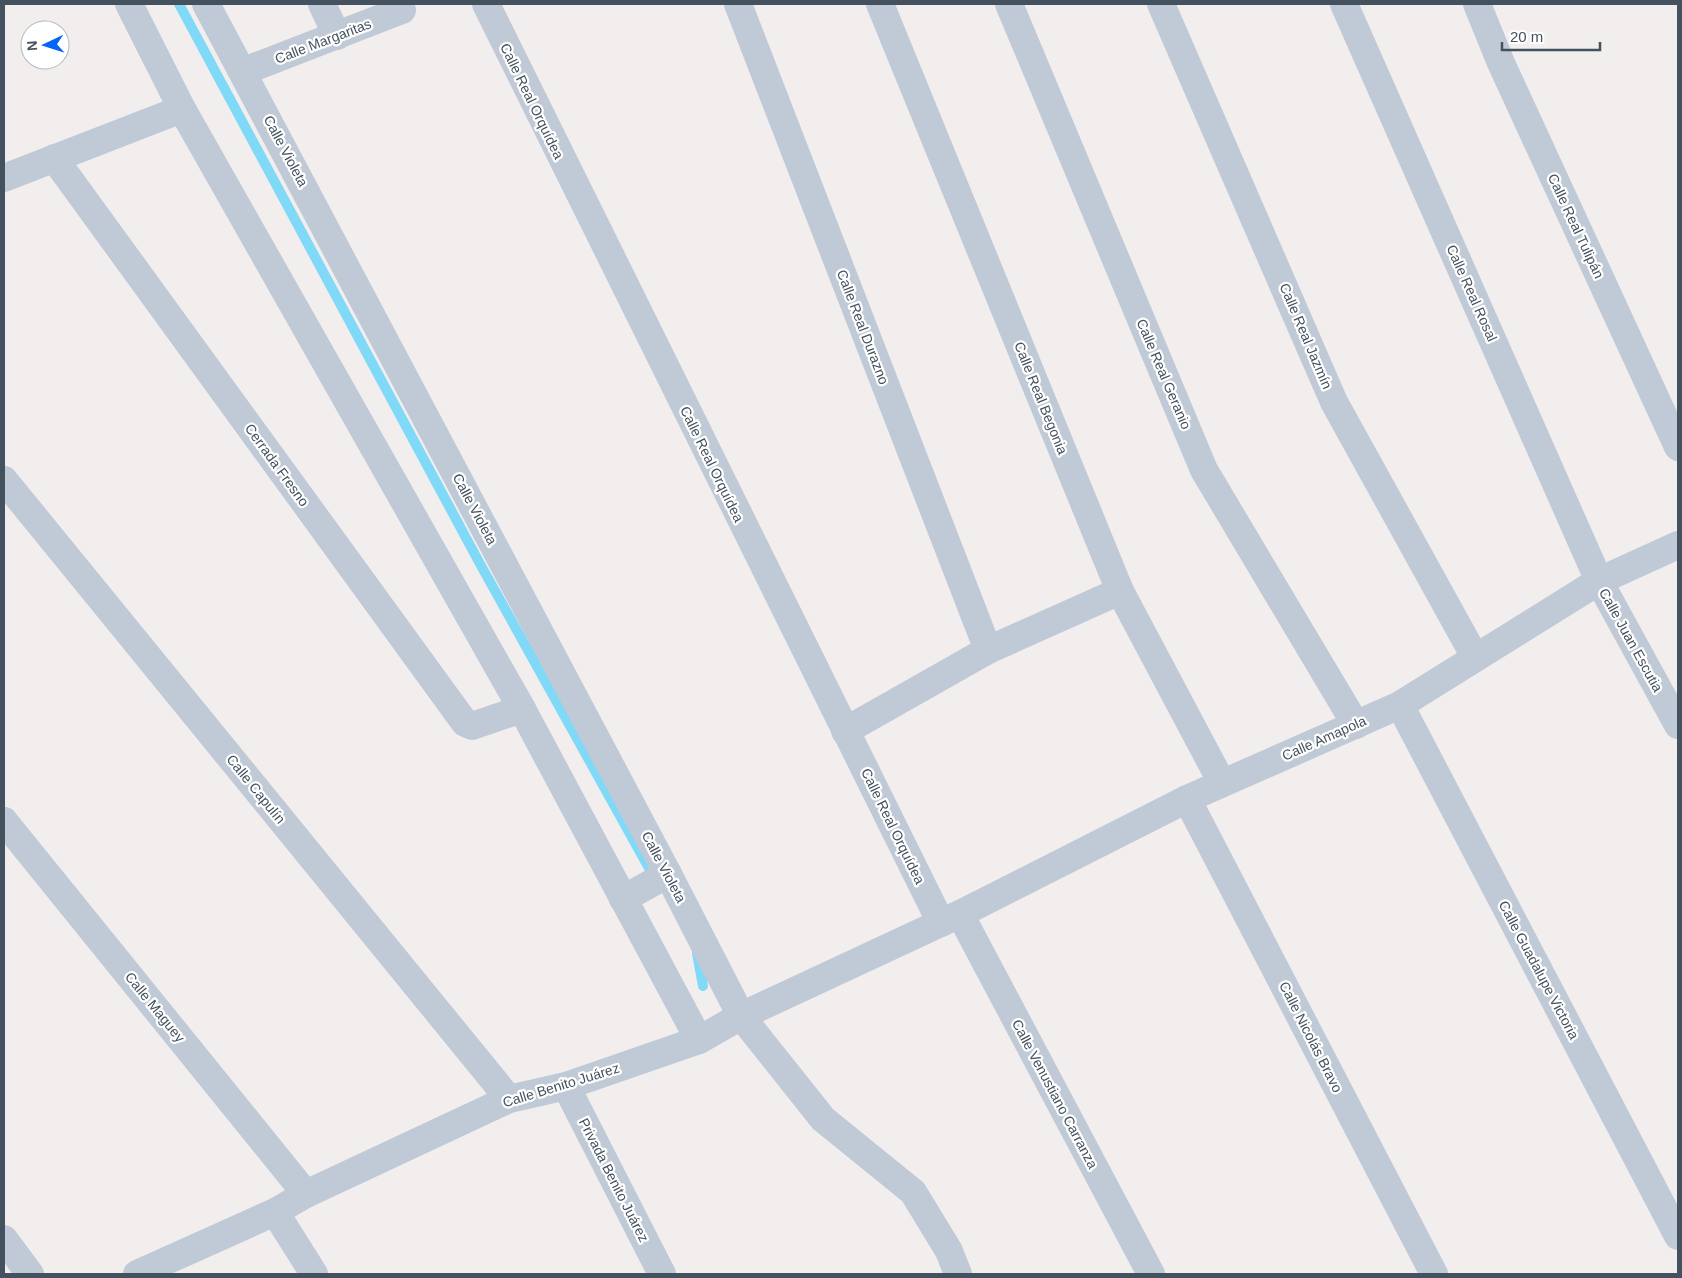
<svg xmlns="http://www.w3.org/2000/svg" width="1682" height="1278" font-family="Helvetica,sans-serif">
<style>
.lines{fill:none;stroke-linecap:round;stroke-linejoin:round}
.stream{stroke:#7fd9f7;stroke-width:10}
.minor{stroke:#c0cad6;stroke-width:28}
.tertiary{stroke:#c0cad6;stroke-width:28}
.labels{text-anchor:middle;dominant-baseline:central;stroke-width:4.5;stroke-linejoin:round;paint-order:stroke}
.street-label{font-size:14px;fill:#44515e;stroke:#fff}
</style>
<rect width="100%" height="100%" fill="#f2eeee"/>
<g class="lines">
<g class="stream">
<polyline points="179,4 479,562 654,877"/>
<polyline points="697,953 703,986"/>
</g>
<g class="minor">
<polyline points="129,4 182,109 522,709 699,1040"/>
<polyline points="206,4 668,874 741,1016 823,1119 913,1192 949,1251 958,1274"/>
<polyline points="322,4 337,36"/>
<polyline points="486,4 941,923"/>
<polyline points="738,4 988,650"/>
<polyline points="880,4 1120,591 1222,783"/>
<polyline points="1009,4 1204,470 1356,725"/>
<polyline points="1161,4 1334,402 1475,657"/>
<polyline points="1344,4 1599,581 1678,725"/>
<polyline points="1477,4 1501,63 1678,447"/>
<polyline points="244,71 402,10"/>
<polyline points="54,158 465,723 472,726 522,709"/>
<polyline points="4,178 182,109"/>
<polyline points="4,480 509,1099"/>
<polyline points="1400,705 1678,1236"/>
<polyline points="845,731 988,650 1120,591"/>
<polyline points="1187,799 1434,1274"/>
<polyline points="4,821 306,1194"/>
<polyline points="623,899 668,874"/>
<polyline points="960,914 1151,1274"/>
<polyline points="566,1086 662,1274"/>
<polyline points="275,1212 314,1274"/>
<polyline points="4,1239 30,1274"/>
</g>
<polyline class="tertiary" points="137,1274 275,1212 306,1194 509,1099 566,1086 699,1040 741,1016 960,914 1187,799 1400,705 1599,581 1678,545"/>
</g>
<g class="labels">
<g class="street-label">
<text transform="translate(323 41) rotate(-21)">Calle Margaritas</text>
<text transform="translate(532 101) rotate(64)">Calle Real Orquídea</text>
<text transform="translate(286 151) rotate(62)">Calle Violeta</text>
<text transform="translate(1576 226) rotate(65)">Calle Real Tulipán</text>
<text transform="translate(1472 293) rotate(66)">Calle Real Rosal</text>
<text transform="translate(863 327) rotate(69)">Calle Real Durazno</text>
<text transform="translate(1306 336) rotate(67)">Calle Real Jazmín</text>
<text transform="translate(1164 374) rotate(67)">Calle Real Geranio</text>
<text transform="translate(1041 398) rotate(68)">Calle Real Begonia</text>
<text transform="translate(712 464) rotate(64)">Calle Real Orquídea</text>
<text transform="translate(277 465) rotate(54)">Cerrada Fresno</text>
<text transform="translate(475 509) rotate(62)">Calle Violeta</text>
<text transform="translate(1631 640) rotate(61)">Calle Juan Escutia</text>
<text transform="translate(1324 738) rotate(-24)">Calle Amapola</text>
<text transform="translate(256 789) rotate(51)">Calle Capulín</text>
<text transform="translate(893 826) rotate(64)">Calle Real Orquídea</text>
<text transform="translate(664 867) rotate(62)">Calle Violeta</text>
<text transform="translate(1539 970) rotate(62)">Calle Guadalupe Victoria</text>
<text transform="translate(155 1007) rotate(51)">Calle Maguey</text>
<text transform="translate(1311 1037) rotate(63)">Calle Nicolás Bravo</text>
<text transform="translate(561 1085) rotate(-17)">Calle Benito Juárez</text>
<text transform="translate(1055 1094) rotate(62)">Calle Venustiano Carranza</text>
<text transform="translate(614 1180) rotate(63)">Privada Benito Juárez</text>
</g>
</g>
<rect width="1682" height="1278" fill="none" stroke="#44515e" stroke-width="10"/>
<g transform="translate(45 45) rotate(266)"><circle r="24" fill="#ffffff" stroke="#b4b9bf"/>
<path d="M0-4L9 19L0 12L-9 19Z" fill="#0364f7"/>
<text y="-8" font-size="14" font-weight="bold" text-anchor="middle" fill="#44515e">N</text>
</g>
<path d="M1502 42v8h98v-8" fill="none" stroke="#44515e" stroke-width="2.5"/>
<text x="1510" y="42" font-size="15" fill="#44515e" stroke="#ffffff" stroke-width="4" paint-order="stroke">20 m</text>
</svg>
